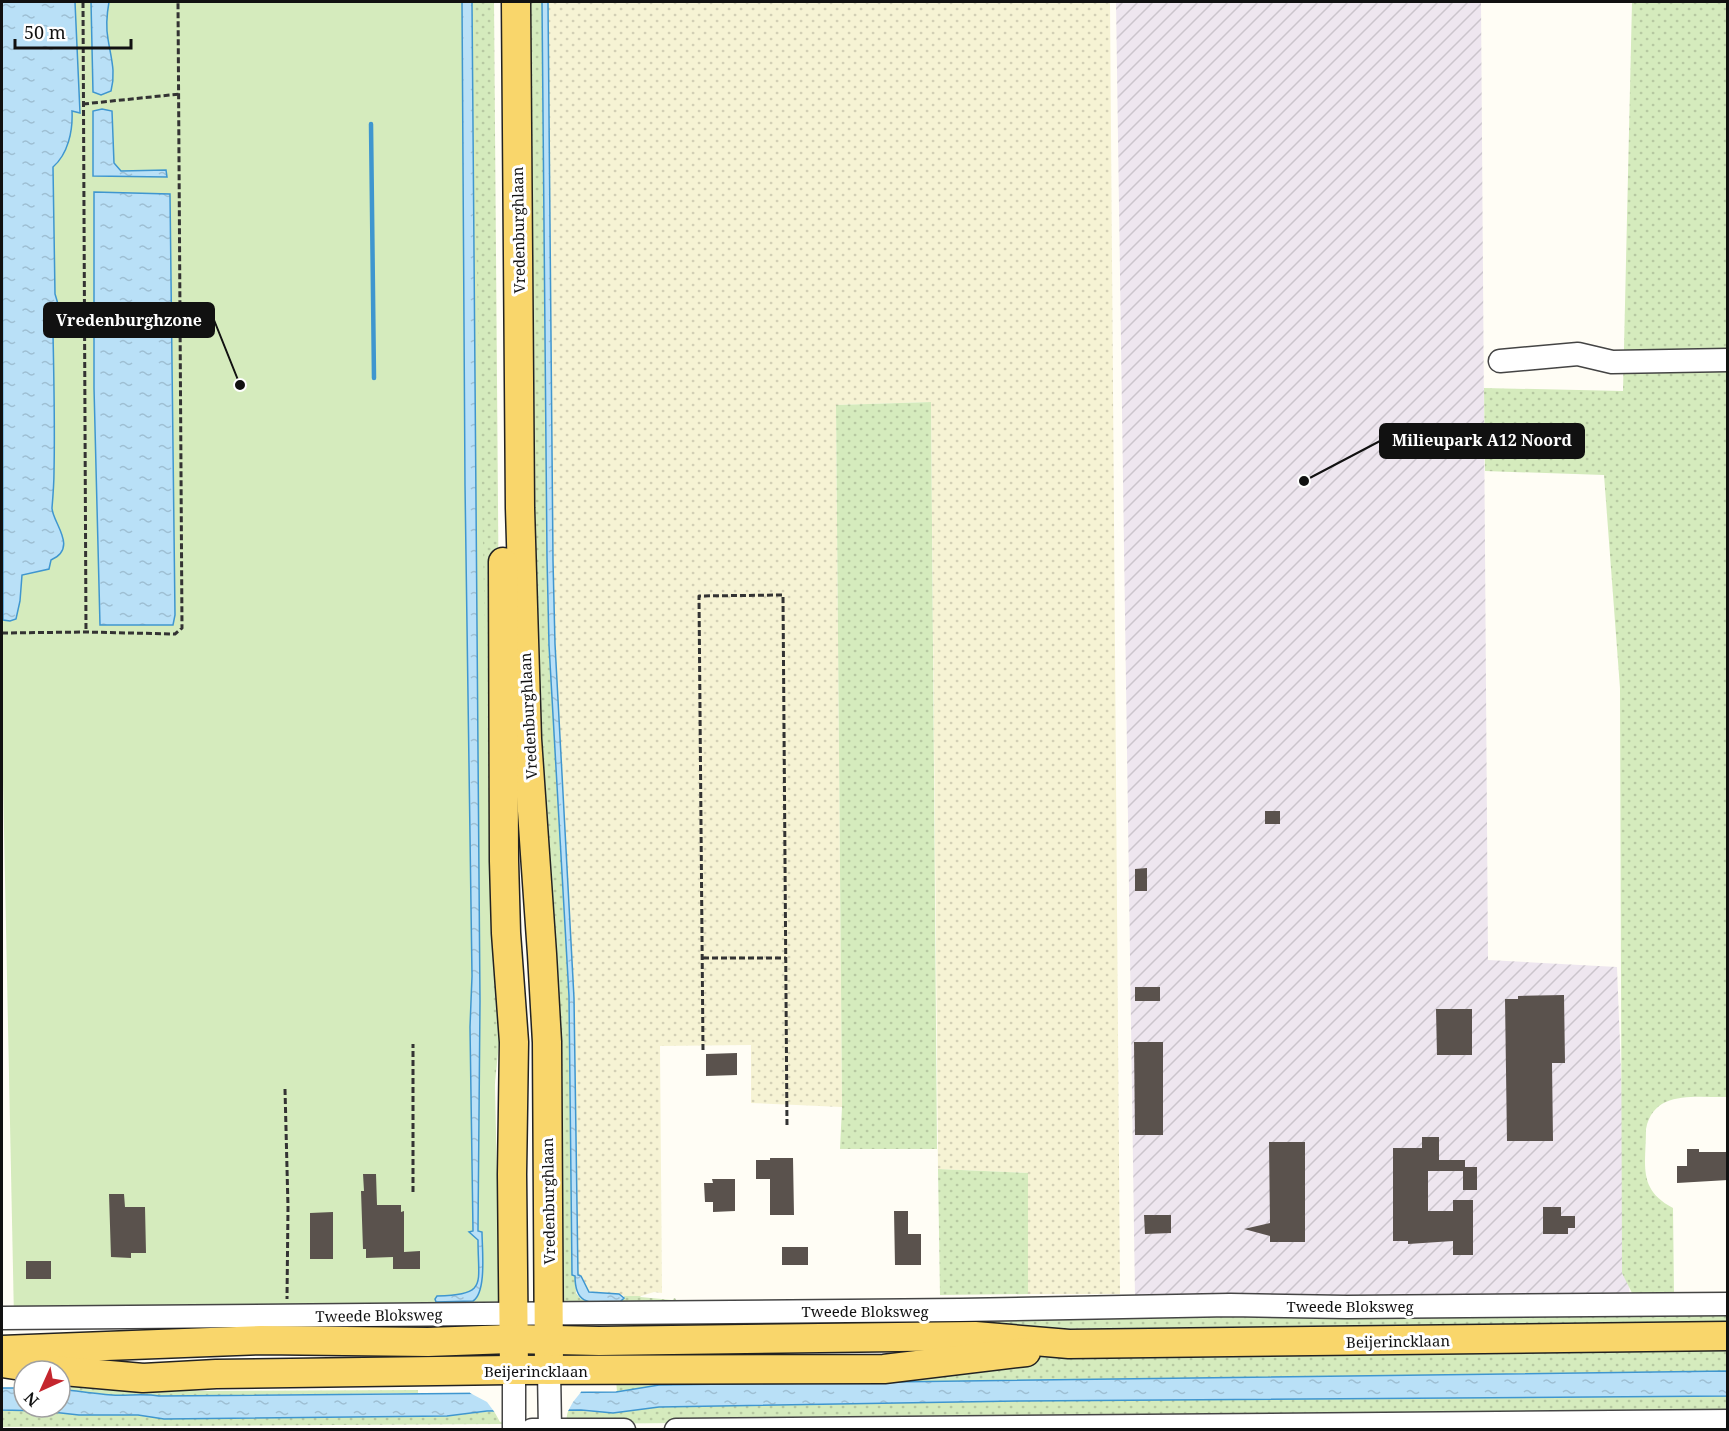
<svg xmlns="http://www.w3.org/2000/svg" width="1729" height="1431" font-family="'Noto Serif',serif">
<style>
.industrial{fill:url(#industrial-furrows)}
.farmland{fill:url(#farmland-dots)}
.grass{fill:url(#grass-dots)}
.park{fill:#d5ebbd}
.water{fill:url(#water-ripples);stroke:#3f96cf;stroke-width:1.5}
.pier{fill:#fffdf5}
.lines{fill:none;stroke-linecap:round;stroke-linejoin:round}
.stream{stroke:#3f96cf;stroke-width:4.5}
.building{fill:#5a524d}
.minor-casing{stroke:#444;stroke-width:25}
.major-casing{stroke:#222;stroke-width:31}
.path{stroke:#333;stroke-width:3;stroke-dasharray:6 3;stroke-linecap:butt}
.minor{stroke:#fff;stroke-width:22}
.major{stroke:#f9d66b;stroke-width:28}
.labels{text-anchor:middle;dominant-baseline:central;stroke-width:6;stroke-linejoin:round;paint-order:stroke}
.street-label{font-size:15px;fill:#111;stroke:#fff}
.leader{fill:none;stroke:#111;stroke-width:2}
.callout-dot{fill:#111;stroke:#fff;stroke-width:2}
.callout{fill:#111;stroke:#111;stroke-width:2}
.callout-label{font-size:16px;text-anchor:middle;font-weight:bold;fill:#fff}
</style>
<defs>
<pattern id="industrial-furrows" width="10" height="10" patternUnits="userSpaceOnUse" patternTransform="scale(1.5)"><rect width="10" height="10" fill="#eee6ef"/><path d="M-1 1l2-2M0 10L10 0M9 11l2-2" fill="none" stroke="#cbc4cc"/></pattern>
<pattern id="farmland-dots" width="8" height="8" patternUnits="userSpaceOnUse" patternTransform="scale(1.5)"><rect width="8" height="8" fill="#f6f3d4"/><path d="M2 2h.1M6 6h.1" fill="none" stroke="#d2cfb5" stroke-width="1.8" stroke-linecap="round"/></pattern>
<pattern id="grass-dots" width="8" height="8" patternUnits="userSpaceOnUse" patternTransform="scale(1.5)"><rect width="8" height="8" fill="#d5ebbd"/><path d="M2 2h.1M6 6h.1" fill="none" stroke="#b6c8a1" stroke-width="1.8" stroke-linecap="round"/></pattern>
<pattern id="water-ripples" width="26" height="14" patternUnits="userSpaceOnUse" patternTransform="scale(1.5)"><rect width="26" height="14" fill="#b9e0f7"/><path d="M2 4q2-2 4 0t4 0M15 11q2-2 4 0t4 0" fill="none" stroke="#9ebfd3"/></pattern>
</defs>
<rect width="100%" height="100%" fill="#fffdf5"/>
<polygon class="industrial" points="1116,2 1481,2 1488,960 1617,967 1630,1306 1135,1297"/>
<polygon class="farmland" points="548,2 1110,2 1120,1294 1028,1294 1027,1173 938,1169 931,402 836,405 842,1107 751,1103 751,1045 660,1046 662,1293 654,1292 641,1296 624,1296 619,1294 592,1292 587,1290 581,1276 578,1275 574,998 555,644 553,561"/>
<g class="grass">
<polygon points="472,2 494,2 502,1012 494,1093 480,1001"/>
<polygon points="520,2 542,2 547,558 549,645 569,996 576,1293 581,1299 624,1298 624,1296 641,1296 640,1297 673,1300 674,1298 676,1299 675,1302 563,1307 555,1295"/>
<path d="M1632,2h95l1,1095c-32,1 -74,-8 -82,32 0,36 -9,60 27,79l1,87h-41l-11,-22 -2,-585 -16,-213 -119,-4 -1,-83 139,3z"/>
<polygon points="931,402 937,1149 840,1149 842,1107 836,405"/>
<polygon points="938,1169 1028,1173 1028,1294 940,1295"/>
<polygon points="1728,1311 1727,1327 944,1329 881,1323 881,1317"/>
<polygon points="1728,1351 1727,1371 659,1385 617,1392 616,1380 953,1367 1064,1354"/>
<path d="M60,1376l139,15 219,-1v3l-259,3c-16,-3 -31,0 -47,-1 -17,-1 -35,-4 -52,-6z"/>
<polygon points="1728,1396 1727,1414 562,1424 566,1421 568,1410 613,1413 659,1407 1021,1401"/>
<polygon points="2,1410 43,1411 79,1415 138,1415 164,1419 447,1416 494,1411 500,1422 504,1421 504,1424 2,1427"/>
</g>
<polygon class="park" points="2,2 471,2 500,1314 14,1319 2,732"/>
<g class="water">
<path d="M2,2h73l5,111 -8,-2c1,20 -4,43 -19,56l2,127c5,16 8,25 -2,40 1,46 2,92 1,138 0,12 -1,24 -2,36 0,14 27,40 -1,52l-2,9 -27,6 -2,26 -4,18 -6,2 -7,-1z"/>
<path d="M91,2h18c-2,11 -3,26 -1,37 3,19 8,33 3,52l-10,4 -8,-3z"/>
<path d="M462,2h10l8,999 -2,230 4,1c0,16 5,60 -9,69l-37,1 -1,-3 2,-3c51,-2 41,-10 41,-56l-9,-8 4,-1 -3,-204 2,-51 -7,-491z"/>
<path d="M542,2h6l5,559 2,83 19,354 4,277 3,1 8,16 30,2 5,4 -4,4c-26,0 -45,7 -45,-26l-3,-1 -3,-279 -20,-351 -2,-87z"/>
<polygon points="102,109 112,111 114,163 121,171 166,170 167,177 93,176 93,111"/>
<polygon points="94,192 170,194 175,615 173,625 100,625 94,388"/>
<path d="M1728,1371l-1,25 -706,5 -362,6 -46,6 -32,-3 -94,1 -40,5 -283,3 -26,-4h-59l-36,-4 -41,-1v-22h22v19h36v-18c17,2 35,5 52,6 16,1 31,-2 47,1l457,-4 43,-7z"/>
</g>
<polygon class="pier" points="514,1390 581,1390 581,1392 573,1402 567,1413 496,1414 487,1402 470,1393 470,1391"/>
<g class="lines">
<polyline class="stream" points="371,124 374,378"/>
</g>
<g class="building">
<rect x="1265" y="811" width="15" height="13"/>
<polygon points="1147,868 1147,891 1135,891 1135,869"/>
<rect x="1135" y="987" width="25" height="14"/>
<polygon points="1564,995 1565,1063 1552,1063 1553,1141 1507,1141 1505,999 1518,999 1518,996"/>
<polygon points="1436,1009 1472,1009 1472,1055 1437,1055"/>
<polygon points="1134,1042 1163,1042 1163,1135 1135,1135"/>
<polygon points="737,1053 737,1075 706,1076 706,1054"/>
<polygon points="1422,1137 1439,1137 1439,1160 1465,1160 1465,1167 1477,1167 1477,1190 1463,1190 1463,1171 1428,1171 1428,1211 1453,1211 1453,1200 1473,1200 1473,1255 1453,1255 1453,1241 1408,1244 1408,1241 1393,1241 1393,1148 1422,1148"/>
<polygon points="1269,1142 1305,1142 1305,1242 1270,1242 1270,1236 1244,1229 1270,1223"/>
<polygon points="1687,1149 1699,1149 1699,1152 1728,1152 1728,1180 1677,1183 1677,1166 1687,1166"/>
<polygon points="770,1158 793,1158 794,1215 770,1215 770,1179 756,1179 756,1160 770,1160"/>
<polygon points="363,1174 376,1174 377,1205 401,1205 401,1212 404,1211 404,1252 420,1251 420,1269 393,1269 393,1257 366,1258 366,1249 363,1249 361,1191 364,1191"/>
<polygon points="712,1179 735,1179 735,1211 713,1212 713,1202 705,1202 704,1183 713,1183"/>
<polygon points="109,1194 124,1194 125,1207 145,1207 146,1253 131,1253 131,1258 111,1257"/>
<polygon points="1543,1207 1561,1207 1561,1216 1575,1216 1575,1228 1568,1228 1568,1234 1543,1234"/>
<polygon points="894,1211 908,1211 908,1234 921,1234 921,1265 895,1265"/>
<polygon points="333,1212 333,1259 310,1259 310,1213"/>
<polygon points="1144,1215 1171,1215 1171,1233 1145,1234"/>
<rect x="782" y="1247" width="26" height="18"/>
<rect x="26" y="1261" width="25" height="18"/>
</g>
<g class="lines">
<defs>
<g id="minor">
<polyline points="1500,361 1578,354 1612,362 1728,360"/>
<polyline points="2,1318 960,1310 1230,1305 1347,1307 1728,1304"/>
<polyline points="514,1370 514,1430"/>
<polyline points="549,1370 550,1430"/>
<polyline points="532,1430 624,1430"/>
<polyline points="676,1430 1728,1421"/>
</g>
<g id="major">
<polyline points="516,2 520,508 527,739 542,954 547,1042 549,1370"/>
<polyline points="503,562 504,861 506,933 514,1042 512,1174 514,1370"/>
<polyline points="2,1350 261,1340 428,1342 513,1339 599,1341 975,1336 1069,1344 1728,1336"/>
<polyline points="2,1363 41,1369 143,1378 216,1374 514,1370 884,1369 1026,1352"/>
</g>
</defs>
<use href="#minor" class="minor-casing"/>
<use href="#major" class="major-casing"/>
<g class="path">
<polyline points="83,2 86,632"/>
<polyline points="83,104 180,94"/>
<polyline points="2,633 86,632 175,634 182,628 178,2"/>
<polyline points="703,958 786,958"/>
<polyline points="703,1050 699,596 783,595 787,1127"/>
<polyline points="285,1089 288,1207 287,1299"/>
<polyline points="413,1192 413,1044"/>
</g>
<use href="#minor" class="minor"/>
<use href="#major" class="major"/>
</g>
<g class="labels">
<g class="street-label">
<text transform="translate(518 230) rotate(-91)">Vredenburghlaan</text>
<text transform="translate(528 716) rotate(-93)">Vredenburghlaan</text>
<text transform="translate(548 1201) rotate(-91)">Vredenburghlaan</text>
<text x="1350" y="1306">Tweede Bloksweg</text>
<text x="865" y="1311">Tweede Bloksweg</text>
<text transform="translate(379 1315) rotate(-1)">Tweede Bloksweg</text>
<text transform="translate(1398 1341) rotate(-1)">Beijerincklaan</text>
<text x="536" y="1371">Beijerincklaan</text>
</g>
</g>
<path class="leader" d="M240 385L214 320M1304 481L1380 441"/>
<g class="callout-dot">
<circle cx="240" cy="385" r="6"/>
<circle cx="1304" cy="481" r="6"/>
</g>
<g class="callout">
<rect x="44" y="303" width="170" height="34" rx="6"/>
<rect x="1380" y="424" width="204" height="34" rx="6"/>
</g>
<g class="callout-label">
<text x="129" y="326">Vredenburghzone</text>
<text x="1482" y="446">Milieupark A12 Noord</text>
</g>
<rect width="1729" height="1431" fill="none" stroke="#111111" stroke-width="6"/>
<g transform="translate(42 1389) rotate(225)"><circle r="28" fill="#ffffff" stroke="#a0a0a0" stroke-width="1.5"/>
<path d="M0-4.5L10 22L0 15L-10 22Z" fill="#c4262e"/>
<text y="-9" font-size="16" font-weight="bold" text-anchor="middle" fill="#111111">N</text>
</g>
<path d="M15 39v9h116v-9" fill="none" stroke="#111111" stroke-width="3"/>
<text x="24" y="39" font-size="18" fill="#111111" stroke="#ffffff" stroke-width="4.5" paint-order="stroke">50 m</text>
</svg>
